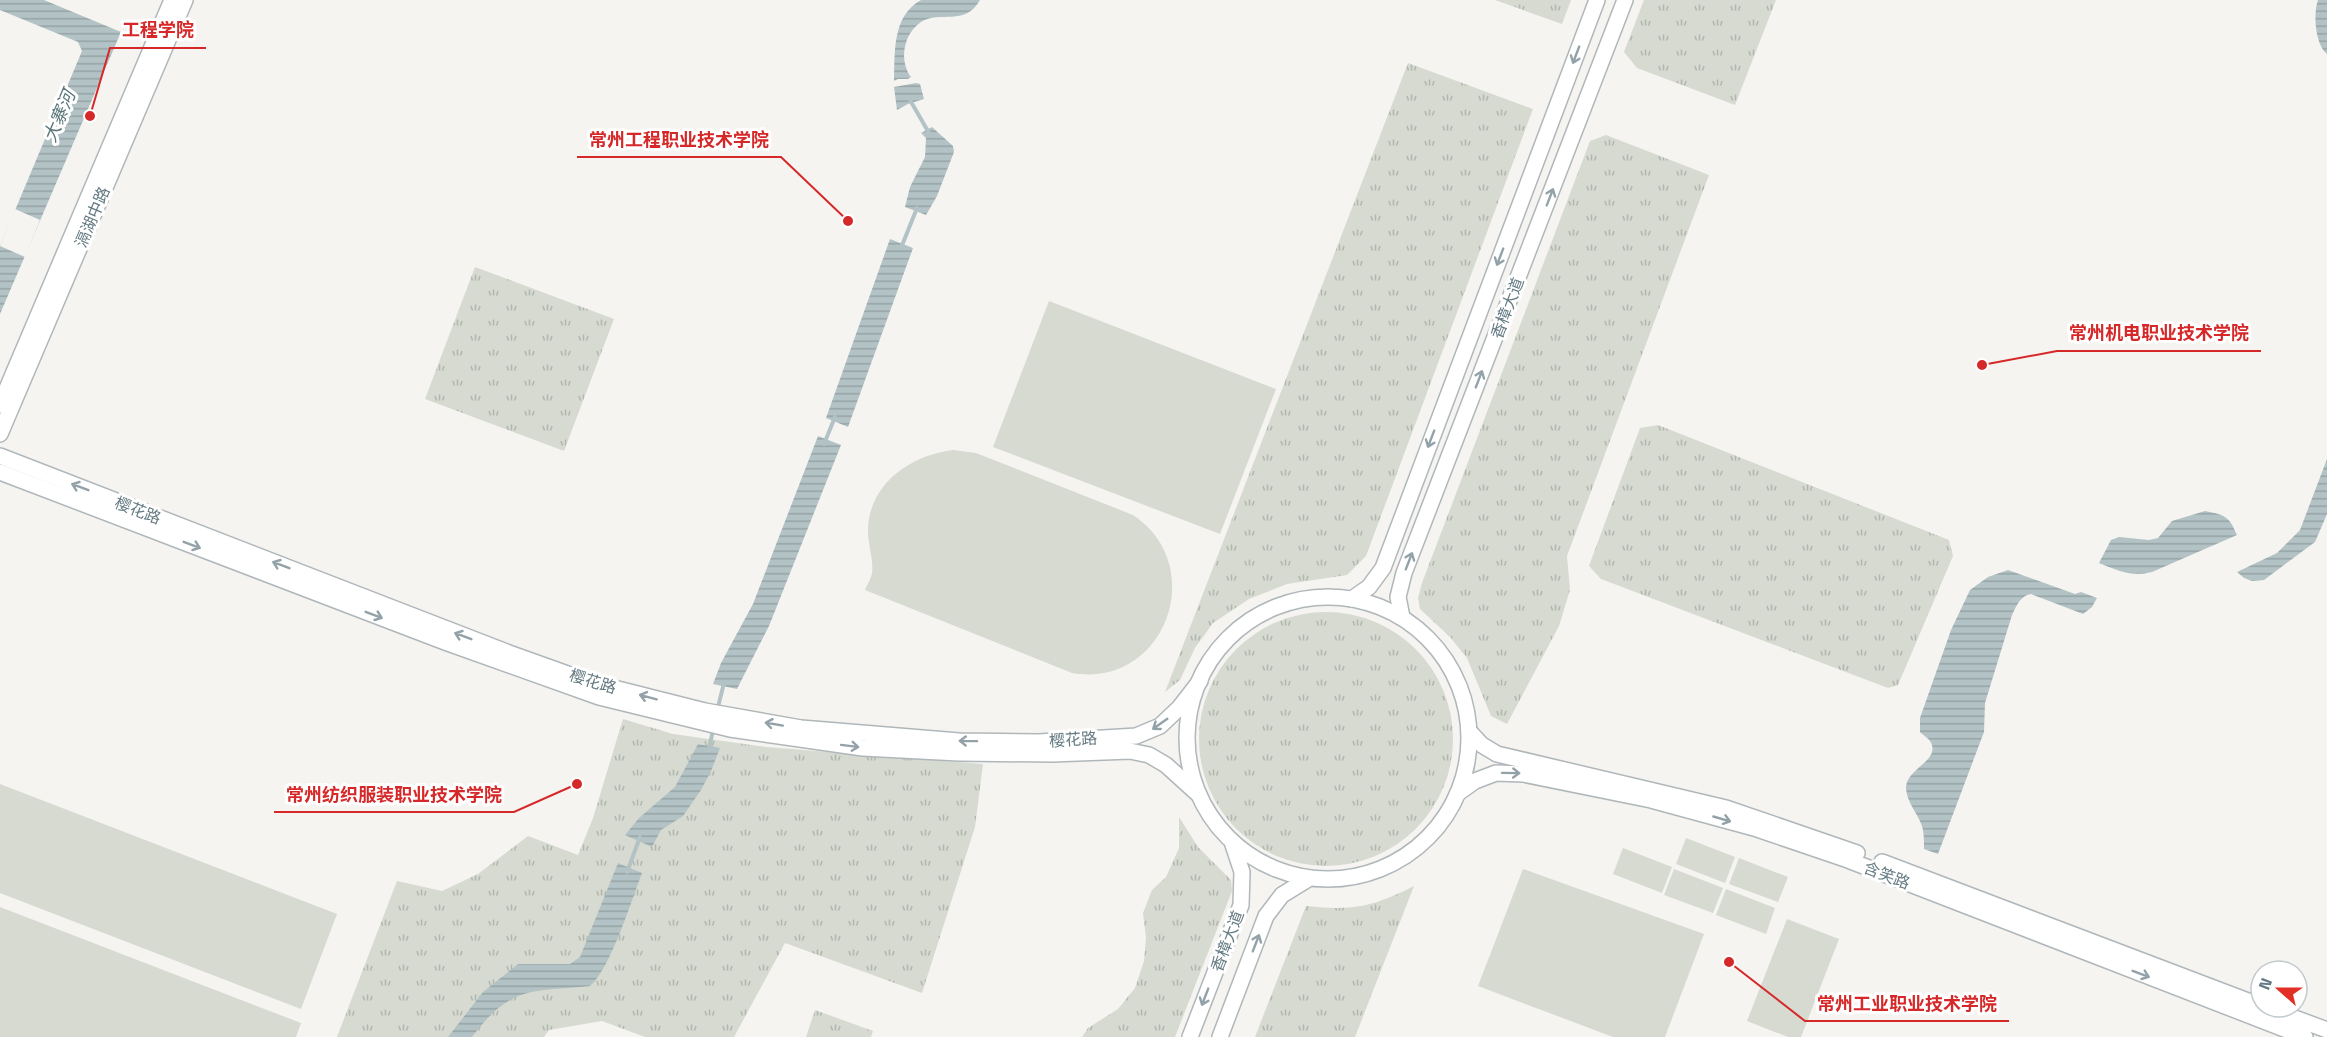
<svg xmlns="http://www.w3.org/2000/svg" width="2327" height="1037" font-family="'Titillium Web','Noto Sans SC',sans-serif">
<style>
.grass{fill:#d6dad0}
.park{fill:url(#park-tufts)}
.water{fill:url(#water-rules)}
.pier{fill:#f5f4f1}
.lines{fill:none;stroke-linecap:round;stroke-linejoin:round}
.stream{stroke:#b3c3c5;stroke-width:4}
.secondary-casing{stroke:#b0b7ba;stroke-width:18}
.secondary{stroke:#fff;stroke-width:15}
.oneway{stroke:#92a2a8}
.labels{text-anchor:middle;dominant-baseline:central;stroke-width:6;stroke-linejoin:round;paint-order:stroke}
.street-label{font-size:16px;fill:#647a82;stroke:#fff}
.water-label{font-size:18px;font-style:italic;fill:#5a7678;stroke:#fff}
.leader{fill:none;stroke:#d62828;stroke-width:2}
.callout-dot{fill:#d62828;stroke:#fff;stroke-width:2}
.callout-label{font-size:18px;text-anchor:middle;font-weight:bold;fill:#d62828;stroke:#fff;stroke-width:6;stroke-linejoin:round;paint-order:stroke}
</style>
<defs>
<pattern id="park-tufts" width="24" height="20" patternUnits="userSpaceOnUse" patternTransform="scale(1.5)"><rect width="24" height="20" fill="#d6dad0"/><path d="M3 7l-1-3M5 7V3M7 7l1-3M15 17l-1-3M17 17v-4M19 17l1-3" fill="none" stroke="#b1b6ae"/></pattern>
<pattern id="water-rules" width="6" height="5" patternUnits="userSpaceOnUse" patternTransform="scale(1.5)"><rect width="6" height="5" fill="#b3c3c5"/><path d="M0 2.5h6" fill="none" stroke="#95a3a5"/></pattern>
</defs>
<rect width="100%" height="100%" fill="#f5f4f1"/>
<g class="grass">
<polygon points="1049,301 1276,389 1220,534 993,447"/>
<path d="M953,450l23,3 157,62c77,51 32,174 -61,158l-207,-83c2,-5 6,-11 7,-17 2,-13 -5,-31 -4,-46 3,-45 44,-72 85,-77z"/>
<polygon points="0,784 337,914 301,1009 0,893"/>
<polygon points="1686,838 1735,857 1725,883 1676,864"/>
<polygon points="1623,848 1672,867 1662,893 1613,874"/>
<polygon points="1739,858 1788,877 1778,902 1729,884"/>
<polygon points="1523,869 1704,934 1665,1037 1613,1037 1478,986"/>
<polygon points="1674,869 1723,888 1713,913 1664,895"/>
<polygon points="1726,889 1775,908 1766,934 1716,915"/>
<polygon points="0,907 301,1023 296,1037 0,1037"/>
<polygon points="1787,919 1839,939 1801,1037 1788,1037 1747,1021"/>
</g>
<g class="park">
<polygon points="1495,0 1571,0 1562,24"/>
<polygon points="1644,0 1776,0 1735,105 1637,68 1624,52"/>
<polygon points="1408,63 1533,109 1366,556 1347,575 1287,584 1249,599 1213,623 1195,648 1180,680 1165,692"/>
<polygon points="1606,135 1709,175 1567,556 1570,590 1559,626 1507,724 1491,716 1467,658 1450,637 1420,609 1418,598 1422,583 1590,141"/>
<polygon points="475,267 614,319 564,451 425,399"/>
<polygon points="1658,425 1949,540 1953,556 1898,685 1888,688 1601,579 1589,566 1640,428"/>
<circle cx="1326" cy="739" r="127"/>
<polygon points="623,719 673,734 766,747 983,764 975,827 922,993 785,943 734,1037 645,1037 602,1021 549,1030 544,1037 337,1037 397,881 442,891 478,874 528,836 578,855 593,818"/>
<polygon points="1179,817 1198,847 1231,880 1232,891 1175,1037 1082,1037 1088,1028 1118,1009 1135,988 1144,961 1146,938 1143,913 1152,890 1166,877 1179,848"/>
<path d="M1414,886l-59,151h-100l51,-131c46,5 67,1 108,-20z"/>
<polygon points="815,1010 873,1031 871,1037 806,1037"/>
</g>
<g class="water">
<polygon points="0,0 44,0 121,32 0,314 0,246 82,51 78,42 0,10"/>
<path d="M921,0h59c-15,27 -40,10 -59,22 -18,12 -22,39 -10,55l-3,2h-10l-4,2c1,-29 -2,-65 27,-81z"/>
<path d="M2318,0h9v54c-12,-9 -14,-41 -9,-54z"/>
<polygon points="916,83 920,84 924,99 908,104 897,110 894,87"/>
<polygon points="932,127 953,146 954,152 937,196 926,215 905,207 910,187 925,157 926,138 921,133"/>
<polygon points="890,239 913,248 848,427 826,418"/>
<polygon points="818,436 841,445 769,626 737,689 713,684 721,663 753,604"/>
<polygon points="2327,459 2327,514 2315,542 2264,580 2252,581 2244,578 2237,572 2277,553 2300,530"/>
<path d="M2205,511c20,4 24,5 32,24l-85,37c-21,5 -33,-1 -53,-9l12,-23 8,-3 30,3 9,-2 14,-17z"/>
<path d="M2008,570l67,24 6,-2 16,6 -5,9 -9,7 -52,-20c-11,2 -14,11 -19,21l-27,88 -1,29 -46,122 -14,-5c0,-6 0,-13 -1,-19 -3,-15 -17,-27 -17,-43 1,-19 36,-27 24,-46 -2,-3 -7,-6 -10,-9v-14l31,-88 19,-40 18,-13z"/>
<polygon points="698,744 720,748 711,771 701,790 683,816 661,830 652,847 625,835 639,818 675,787"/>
<path d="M618,863l24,10c-10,26 -32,97 -52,113 -60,6 -79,-1 -118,51h-24l35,-45 35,-28h52l10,-7z"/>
</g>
<polygon class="pier" points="15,209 40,220 25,257 0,246"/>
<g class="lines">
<g class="stream">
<polyline points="910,100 929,133"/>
<polyline points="901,248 917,208"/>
<polyline points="824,444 835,417"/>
<polyline points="717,711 724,683"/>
<polyline points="709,749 713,730"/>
<polyline points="627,872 640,837"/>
</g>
<defs>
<g id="secondary">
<polyline points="0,405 172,0"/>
<polyline points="0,434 185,0"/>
<polyline points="0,456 509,653 590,682 705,711 801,728 959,741 1039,742 1136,736 1160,726 1179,708 1200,681"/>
<polyline points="0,472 445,642 599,697 730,729 863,748 959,753 1052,754 1130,751 1149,755 1166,765 1198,794"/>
<circle cx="1328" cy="738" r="141"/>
<polyline points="1352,599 1369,587 1383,568 1597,0"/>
<polyline points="1402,617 1398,597 1404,573 1625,0"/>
<polyline points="1469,731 1482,745 1497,754 1726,808 1857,853"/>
<polyline points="1458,793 1475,781 1496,773 1523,774 1651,800 1754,828 1848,860 2305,1037"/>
<polyline points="1882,862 2261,1006"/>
<polyline points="2265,1007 2327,1030"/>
<polyline points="1190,1037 1241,905 1242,872 1233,845"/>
<polyline points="1220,1037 1266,916 1282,895 1308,879"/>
</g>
</defs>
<use href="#secondary" class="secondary-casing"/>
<use href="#secondary" class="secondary"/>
</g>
<defs><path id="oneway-shaft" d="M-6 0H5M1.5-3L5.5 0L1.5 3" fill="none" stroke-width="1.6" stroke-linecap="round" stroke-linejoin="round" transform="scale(1.5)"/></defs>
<g class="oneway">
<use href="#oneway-shaft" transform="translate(1576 55) rotate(111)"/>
<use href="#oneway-shaft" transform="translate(1550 197) rotate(-69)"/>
<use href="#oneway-shaft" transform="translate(1500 257) rotate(111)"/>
<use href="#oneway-shaft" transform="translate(1479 379) rotate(-69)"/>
<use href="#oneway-shaft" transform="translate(1431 439) rotate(111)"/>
<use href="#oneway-shaft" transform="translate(80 487) rotate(-159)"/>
<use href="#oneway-shaft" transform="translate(192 545) rotate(21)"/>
<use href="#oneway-shaft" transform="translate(1409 561) rotate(-69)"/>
<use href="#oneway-shaft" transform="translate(281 565) rotate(-159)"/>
<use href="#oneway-shaft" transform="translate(374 615) rotate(21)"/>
<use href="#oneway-shaft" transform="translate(463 636) rotate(-159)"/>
<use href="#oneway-shaft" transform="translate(648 697) rotate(-165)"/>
<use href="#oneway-shaft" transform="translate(774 724) rotate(-170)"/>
<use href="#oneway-shaft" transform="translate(1160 724) rotate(145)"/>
<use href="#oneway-shaft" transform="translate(968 741) rotate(-179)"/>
<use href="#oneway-shaft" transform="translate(850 746) rotate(7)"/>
<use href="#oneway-shaft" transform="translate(1511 773) rotate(1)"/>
<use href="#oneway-shaft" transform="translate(1722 819) rotate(16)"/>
<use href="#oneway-shaft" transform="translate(1256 943) rotate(-69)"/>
<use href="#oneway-shaft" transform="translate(2141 974) rotate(21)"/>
<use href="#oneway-shaft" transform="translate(1205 997) rotate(111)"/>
</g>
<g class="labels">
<g class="street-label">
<text transform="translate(92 217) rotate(-67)">滆湖中路</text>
<text transform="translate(1507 308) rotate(-69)">香樟大道</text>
<text transform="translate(138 510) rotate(21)">樱花路</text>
<text transform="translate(593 681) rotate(17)">樱花路</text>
<text transform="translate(1073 739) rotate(-4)">樱花路</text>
<text transform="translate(1887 875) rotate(21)">含笑路</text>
<text transform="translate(1227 941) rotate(-69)">香樟大道</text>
</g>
<g class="water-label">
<text transform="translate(59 116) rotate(-67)">大寨河</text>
</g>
</g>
<path class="leader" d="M90 116L110 48H206M848 221L781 157H577M1982 365L2057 351H2261M577 784L514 812H274M1729 962L1805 1021H2009"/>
<g class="callout-dot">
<circle cx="90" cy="116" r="6"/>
<circle cx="848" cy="221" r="6"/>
<circle cx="1982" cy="365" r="6"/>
<circle cx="577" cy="784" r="6"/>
<circle cx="1729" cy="962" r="6"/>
</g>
<g class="callout-label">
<text x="158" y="36">工程学院</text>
<text x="679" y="146">常州工程职业技术学院</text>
<text x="2159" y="339">常州机电职业技术学院</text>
<text x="394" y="801">常州纺织服装职业技术学院</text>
<text x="1907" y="1010">常州工业职业技术学院</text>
</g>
<g transform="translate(2279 989) rotate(291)"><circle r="28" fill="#ffffff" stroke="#c1cacd" stroke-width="1.5"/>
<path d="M0-4.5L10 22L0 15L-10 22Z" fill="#e22e24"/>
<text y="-9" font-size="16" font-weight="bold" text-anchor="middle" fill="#647a82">N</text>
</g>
</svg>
